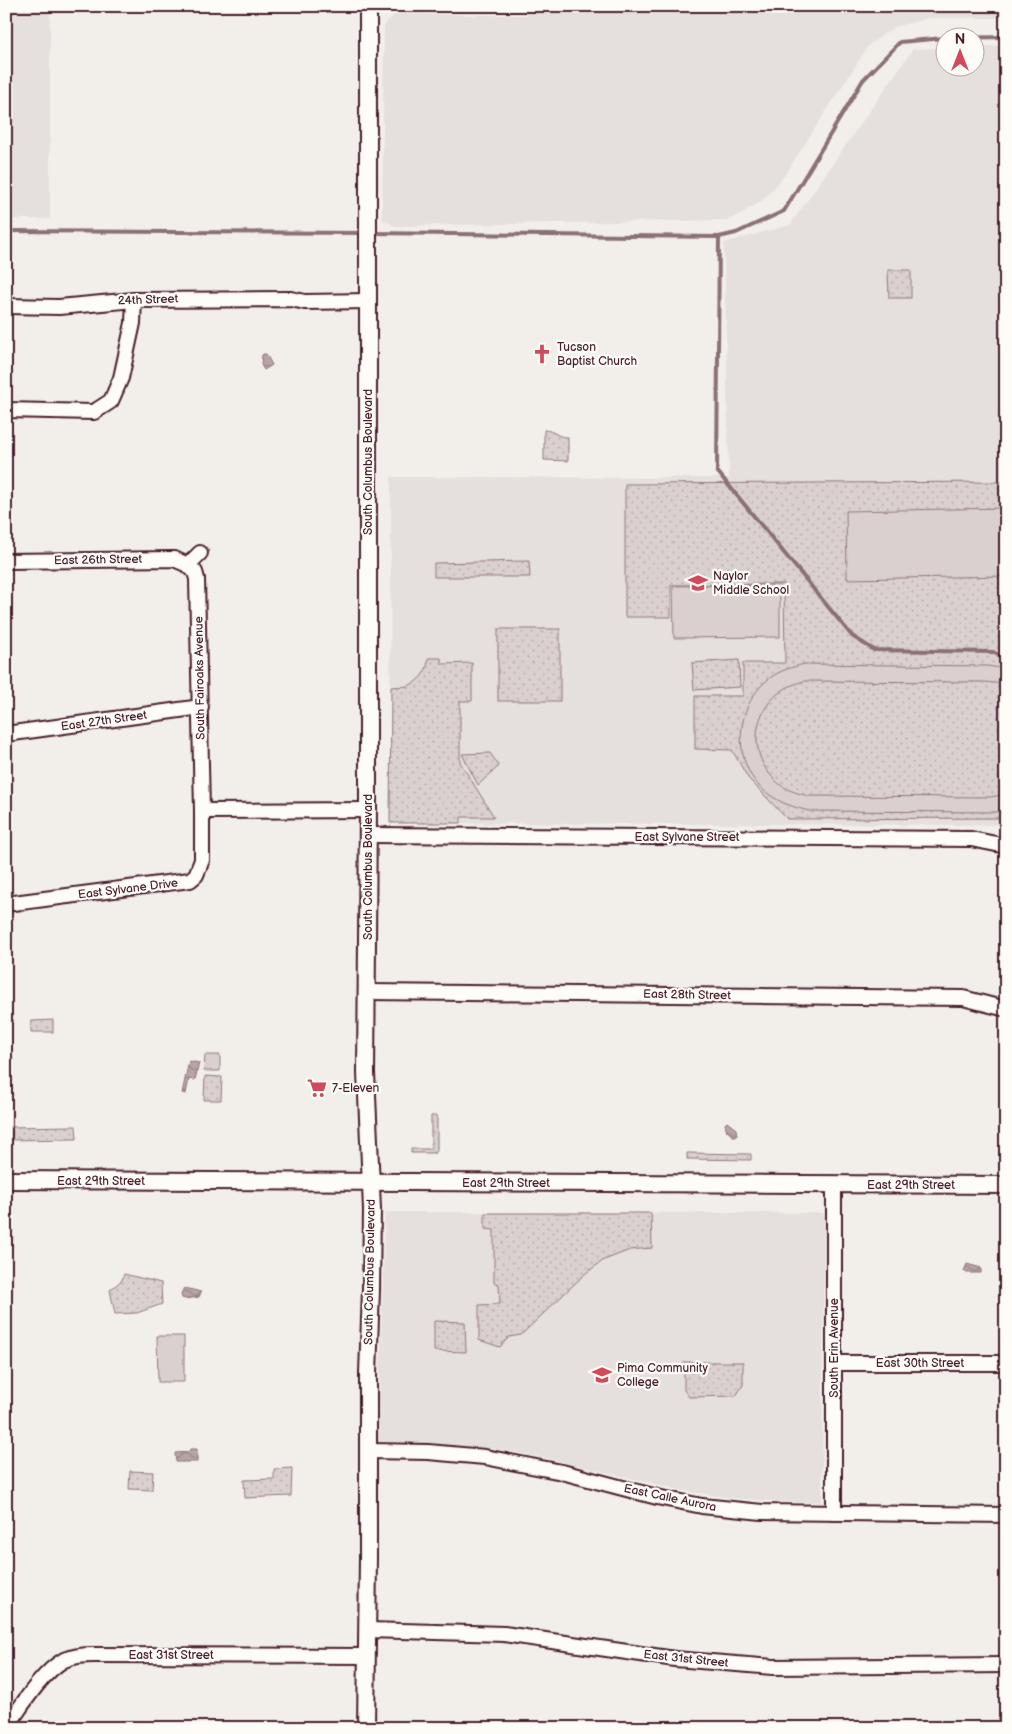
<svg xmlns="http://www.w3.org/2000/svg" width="1012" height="1734" font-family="'Balsamiq Sans',sans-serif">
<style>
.built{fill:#e5dfdd}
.green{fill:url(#green-dots);stroke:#92787d}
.pitch{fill:#d9d0cf;stroke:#92787d}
.water{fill:url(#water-waves);stroke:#8b6f75}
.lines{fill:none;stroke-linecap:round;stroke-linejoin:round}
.stream{stroke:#8b6f75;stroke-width:4}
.minor-casing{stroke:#4a1f2b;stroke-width:18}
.tertiary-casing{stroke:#4a1f2b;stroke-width:20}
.minor{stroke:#fdfcf7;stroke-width:14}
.tertiary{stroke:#fdfcf7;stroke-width:16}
.labels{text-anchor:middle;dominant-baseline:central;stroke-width:4.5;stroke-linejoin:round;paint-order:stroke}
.street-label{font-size:12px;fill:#4a1f2b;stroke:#fdfcf7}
.poi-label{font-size:12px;fill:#4a1f2b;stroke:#fdfcf7;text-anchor:start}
</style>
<defs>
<pattern id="green-dots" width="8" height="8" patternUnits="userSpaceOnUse" patternTransform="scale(1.25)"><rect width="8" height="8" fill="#d9d0cf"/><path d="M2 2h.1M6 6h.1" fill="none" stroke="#bcb2b2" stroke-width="1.8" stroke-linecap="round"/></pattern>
<pattern id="water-waves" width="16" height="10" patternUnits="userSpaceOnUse" patternTransform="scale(1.25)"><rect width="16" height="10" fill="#b7a5a6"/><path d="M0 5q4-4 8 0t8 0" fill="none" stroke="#978687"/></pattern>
</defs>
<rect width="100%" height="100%" fill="#f2efeb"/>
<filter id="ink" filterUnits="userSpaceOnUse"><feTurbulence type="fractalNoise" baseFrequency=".02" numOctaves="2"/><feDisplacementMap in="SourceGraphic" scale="10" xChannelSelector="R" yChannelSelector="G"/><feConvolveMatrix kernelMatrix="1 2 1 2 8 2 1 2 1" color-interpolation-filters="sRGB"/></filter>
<g filter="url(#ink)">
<g class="built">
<rect x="6" y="6" width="44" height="213"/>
<polygon points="526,6 1006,6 1006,18 929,18 894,27 869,45 784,176 762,201 730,220 395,226 382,219 384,28 386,22 396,14 526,15"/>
<polygon points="1006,45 1006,825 390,823 391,477 729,478 724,243 790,225 913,49 944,48 944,68 974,68 975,47"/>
<polygon points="385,1212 824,1213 822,1502 786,1502 731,1498 685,1491 550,1459 492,1448 441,1444 378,1442"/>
</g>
<g class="green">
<polygon points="888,270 911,270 911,298 889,298"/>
<path d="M544,430c10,0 14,8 24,7v24l-24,-1z"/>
<polygon points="1006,482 1006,818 787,819 748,778 732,750 695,749 695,696 743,696 743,663 785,663 784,584 671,585 671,617 625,617 625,484"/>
<polygon points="529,561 530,577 434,577 434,563"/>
<rect x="498" y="629" width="62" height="72"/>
<path d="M428,658h13l1,6 30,-1v38h-12v61l34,55h-33v6h-71l1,-136c5,-1 12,0 16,-1 11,-3 22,-16 21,-28z"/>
<polygon points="739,660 740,687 694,690 692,663"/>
<polygon points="490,753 499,766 478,785 462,754"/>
<polygon points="53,1020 53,1032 31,1032 31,1021"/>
<polygon points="205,1076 222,1077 221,1100 204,1100"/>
<polygon points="431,1116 437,1116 437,1151 435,1153 411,1153 411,1149 431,1149"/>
<polygon points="76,1126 77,1139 6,1140 6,1127"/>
<polygon points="687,1153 751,1154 751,1160 687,1159"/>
<polygon points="485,1213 651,1213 652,1248 630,1250 604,1260 586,1273 521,1335 509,1337 500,1347 479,1340 479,1305 500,1304 499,1284 494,1283 494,1230 485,1229"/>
<polygon points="124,1274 161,1283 162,1304 137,1313 115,1314 110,1290 122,1280"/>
<polygon points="434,1321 465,1322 466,1352 434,1351"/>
<polygon points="684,1362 743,1362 743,1385 736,1396 689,1397 684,1390"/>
<polygon points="292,1468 291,1496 245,1498 244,1480 274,1479 274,1469"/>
<polygon points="130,1471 153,1472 152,1490 129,1489"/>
</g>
<g class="pitch">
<polygon points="1005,508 1006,576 847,579 846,511"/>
<polygon points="780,585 780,637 674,638 673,586"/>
<path d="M804,664l183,2 19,3v15l-22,-2 -180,-1c-6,2 -13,4 -18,7 -34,20 -39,65 -11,92 9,10 22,13 34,16l182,1 15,-3v15l-10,3 -187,-1c-16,-4 -29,-8 -42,-18 -41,-31 -31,-102 15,-122 7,-3 15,-5 22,-7z"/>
<polygon points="205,1055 220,1055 220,1071 204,1071"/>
<polygon points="157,1336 184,1336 184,1382 158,1382"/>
</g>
<g class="water">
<polygon points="264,354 266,354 272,365 264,370 261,365 262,355"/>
<polygon points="189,1061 199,1063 195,1080 189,1079 186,1094 182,1093"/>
<polygon points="727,1122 736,1129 737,1136 733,1136 727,1131 725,1124"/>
<polygon points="967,1264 981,1268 981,1273 967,1273 964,1271"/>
<polygon points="185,1288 201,1292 199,1297 185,1299 182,1298 181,1293"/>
<polygon points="190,1449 197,1449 197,1462 176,1462 175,1453 189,1452"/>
</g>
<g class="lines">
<g class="stream">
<polyline points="948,38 1006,37"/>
<polyline points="6,231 364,233"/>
<polyline points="371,233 719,237 717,471 852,636 874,650 993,652 1006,659"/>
<polyline points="719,237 736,233 784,211 863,80 900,42 944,38"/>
</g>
<defs>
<g id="minor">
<polyline points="6,306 59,307 134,300 291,299 305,302 368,301"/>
<polyline points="6,410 94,412 111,401 121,378 133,323 134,300"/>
<polyline points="200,553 188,565 195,572 197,579 202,811"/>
<polyline points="6,561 174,559 188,565"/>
<polyline points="6,734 201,707"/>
<polyline points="367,835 971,839 1006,846"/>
<polyline points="6,904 190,880 196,875 202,860 202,811 368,810"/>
<polyline points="367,992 963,998 1006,1009"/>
<polyline points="834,1184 834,1513"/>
<polyline points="834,1363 1006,1363"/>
<polyline points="369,1451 428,1452 485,1457 562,1472 657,1497 702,1506 762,1512 1006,1515"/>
<polyline points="368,1630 504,1634 675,1659 773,1667 1006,1665"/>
<path d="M6,1728c15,-21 35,-55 58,-68 9,-4 20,-5 30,-5l273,1"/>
</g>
<g id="tertiary">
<polyline points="6,1180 1006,1185"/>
<polyline points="366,1728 368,1558 368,1373 371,1290 372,1209 366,1073 368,810 368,6"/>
</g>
</defs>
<use href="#minor" class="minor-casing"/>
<use href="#tertiary" class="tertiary-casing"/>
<use href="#minor" class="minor"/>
<use href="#tertiary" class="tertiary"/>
</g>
</g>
<defs>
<symbol id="church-bare" viewBox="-9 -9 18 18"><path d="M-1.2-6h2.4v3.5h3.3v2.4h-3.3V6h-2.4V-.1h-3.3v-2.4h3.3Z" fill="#d1495b" stroke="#fdfcf7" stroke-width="2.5" paint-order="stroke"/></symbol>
<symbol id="school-bare" viewBox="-9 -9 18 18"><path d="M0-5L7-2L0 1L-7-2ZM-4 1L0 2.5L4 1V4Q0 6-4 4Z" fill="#d1495b" stroke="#fdfcf7" stroke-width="2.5" paint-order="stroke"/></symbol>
<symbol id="supermarket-bare" viewBox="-9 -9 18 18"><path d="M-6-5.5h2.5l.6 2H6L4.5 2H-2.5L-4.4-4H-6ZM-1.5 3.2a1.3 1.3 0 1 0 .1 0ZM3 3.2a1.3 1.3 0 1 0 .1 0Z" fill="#d1495b" stroke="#fdfcf7" stroke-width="2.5" paint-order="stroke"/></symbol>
<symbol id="university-bare" viewBox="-9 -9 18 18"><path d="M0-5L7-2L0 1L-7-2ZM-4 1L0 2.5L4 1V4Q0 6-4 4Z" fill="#d1495b" stroke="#fdfcf7" stroke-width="2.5" paint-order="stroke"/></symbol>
</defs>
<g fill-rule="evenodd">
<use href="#church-bare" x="528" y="340" width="28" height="28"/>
<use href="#school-bare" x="684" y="569" width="28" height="28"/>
<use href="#supermarket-bare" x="303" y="1074" width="28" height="28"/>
<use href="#university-bare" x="588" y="1361" width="28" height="28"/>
</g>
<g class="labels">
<g class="street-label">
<text transform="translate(148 300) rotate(-2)">24th Street</text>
<text transform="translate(368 462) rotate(-90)">South Columbus Boulevard</text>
<text transform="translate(98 560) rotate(-1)">East 26th Street</text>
<text transform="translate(200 678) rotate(-91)">South Fairoaks Avenue</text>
<text transform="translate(104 721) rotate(-8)">East 27th Street</text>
<text x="687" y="837">East Sylvane Street</text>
<text transform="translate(368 867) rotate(-90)">South Columbus Boulevard</text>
<text transform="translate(128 889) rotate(-7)">East Sylvane Drive</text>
<text transform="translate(687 995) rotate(1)">East 28th Street</text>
<text x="101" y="1181">East 29th Street</text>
<text x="506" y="1183">East 29th Street</text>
<text x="911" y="1185">East 29th Street</text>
<text transform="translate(370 1272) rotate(-89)">South Columbus Boulevard</text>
<text transform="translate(834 1348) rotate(-90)">South Erin Avenue</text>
<text x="920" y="1363">East 30th Street</text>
<text transform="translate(670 1498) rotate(12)">East Calle Aurora</text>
<text x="171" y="1655">East 31st Street</text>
<text transform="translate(686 1659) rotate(6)">East 31st Street</text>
</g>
<g class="poi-label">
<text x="557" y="347">Tucson<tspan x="557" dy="14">Baptist Church</tspan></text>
<text x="713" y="576">Naylor<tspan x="713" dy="14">Middle School</tspan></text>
<text x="332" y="1088">7-Eleven</text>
<text x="617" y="1368">Pima Community<tspan x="617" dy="14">College</tspan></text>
</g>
</g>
<rect width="1012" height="1734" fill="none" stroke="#fdfcf7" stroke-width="25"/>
<rect x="12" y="12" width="987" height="1709" fill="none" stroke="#4a1f2b" stroke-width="2" filter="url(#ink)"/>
<g transform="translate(960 52)"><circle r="24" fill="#fdfcf7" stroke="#b5a4a5"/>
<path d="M0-4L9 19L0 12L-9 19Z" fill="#d1495b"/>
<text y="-8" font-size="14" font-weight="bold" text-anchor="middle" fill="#4a1f2b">N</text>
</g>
</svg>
